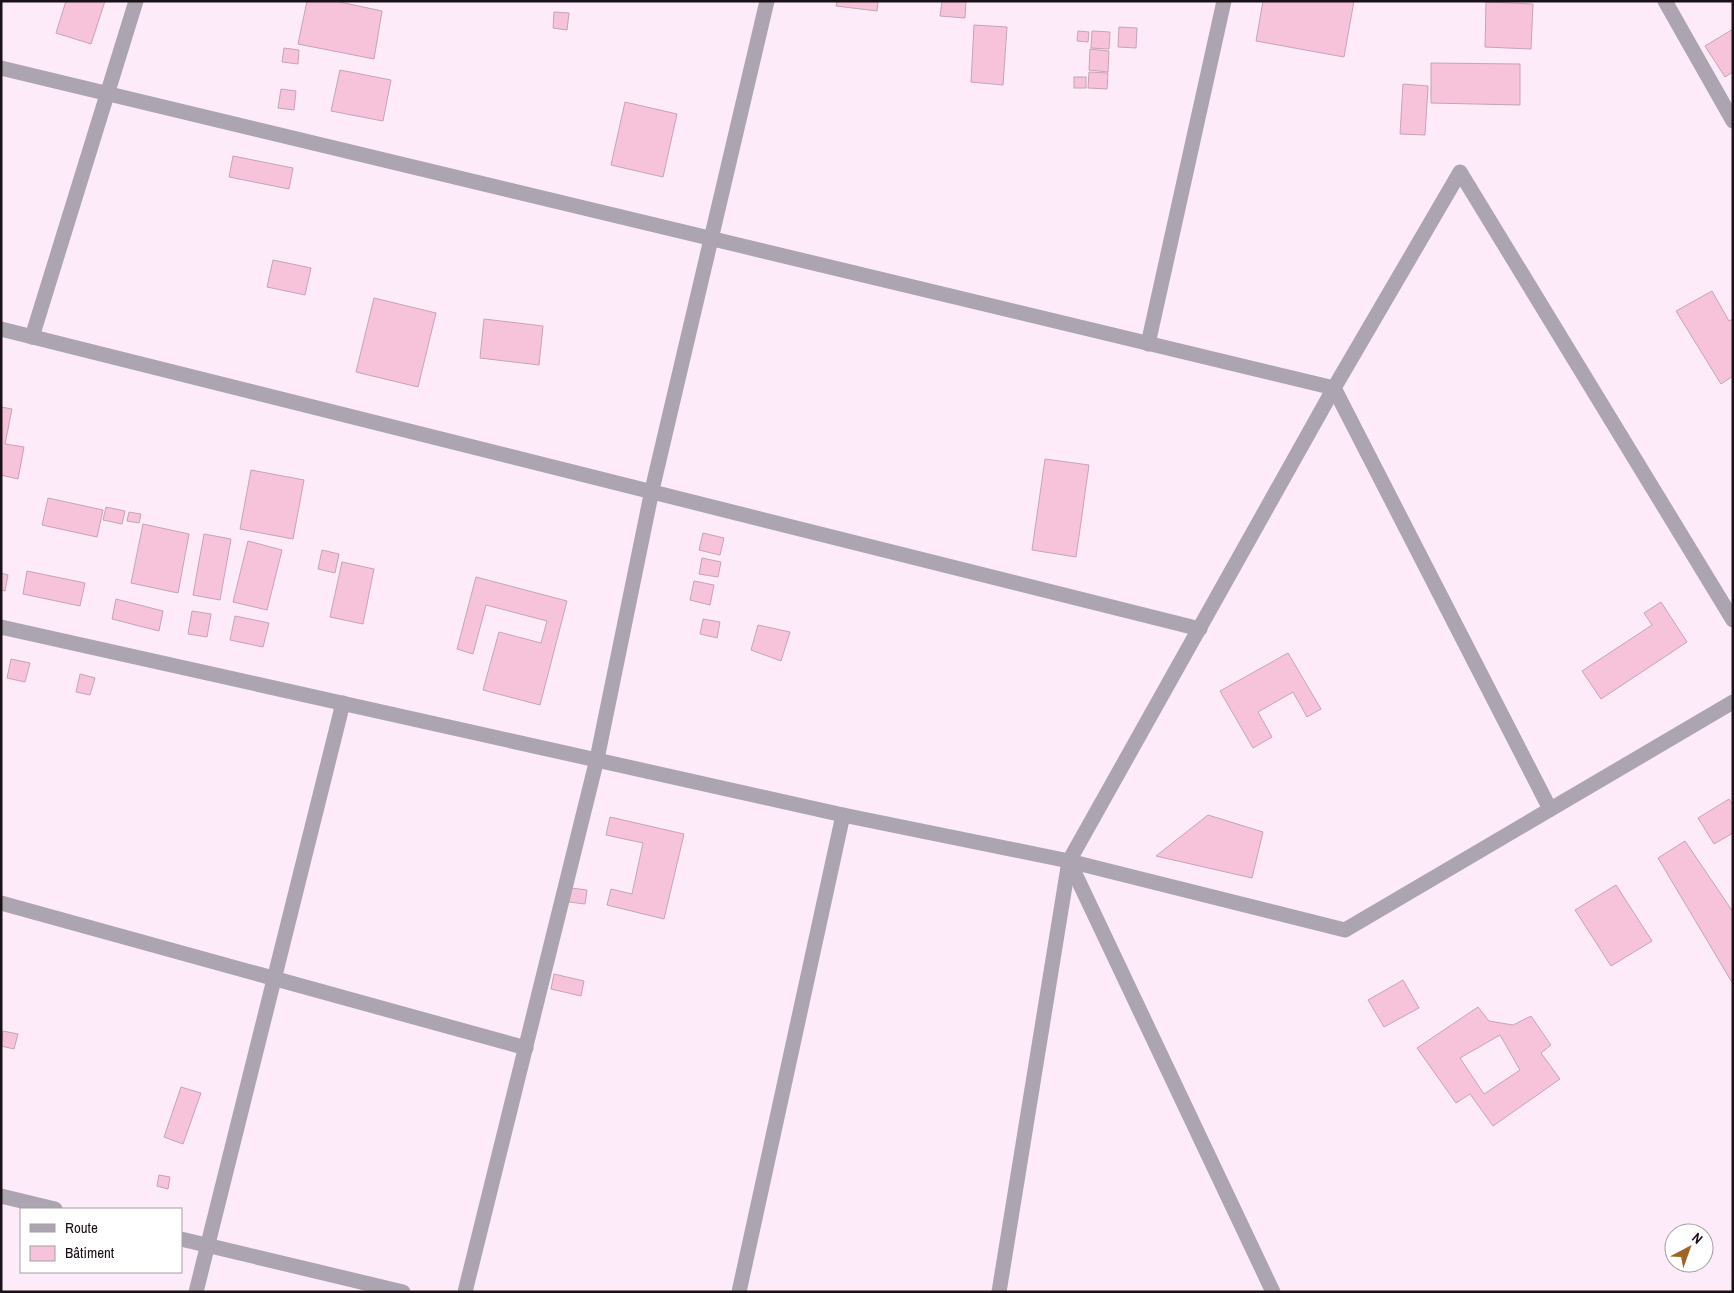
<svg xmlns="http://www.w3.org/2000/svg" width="1734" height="1293" font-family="'Archivo Narrow',sans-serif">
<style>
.building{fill:#f7c3db;stroke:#c7a4b4;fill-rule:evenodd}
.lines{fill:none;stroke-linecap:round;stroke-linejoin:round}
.street{stroke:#aca4b1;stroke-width:15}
</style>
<rect width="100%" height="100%" fill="#fdebfa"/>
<g class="building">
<polygon points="66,1 105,1 91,44 56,33"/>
<polygon points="307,1 335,1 382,11 374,59 298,44"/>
<polygon points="837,1 878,1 877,11 836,6"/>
<polygon points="942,1 966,1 965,18 940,16"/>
<polygon points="1263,1 1354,1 1344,57 1256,41"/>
<polygon points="1486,2 1533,4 1531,49 1485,47"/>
<polygon points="554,12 569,13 567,30 553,28"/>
<polygon points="974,25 1007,27 1003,85 971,82"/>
<polygon points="1119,27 1137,28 1136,48 1118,47"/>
<polygon points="1733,29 1733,72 1725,77 1705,46"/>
<polygon points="1078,31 1089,32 1088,42 1077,41"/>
<polygon points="1092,31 1110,32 1109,49 1091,48"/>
<polygon points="284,48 299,50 298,64 282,62"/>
<polygon points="1090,49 1109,51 1108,72 1089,70"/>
<polygon points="1431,63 1520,64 1520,105 1431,103"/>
<polygon points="340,70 391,80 383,121 331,111"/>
<polygon points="1089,72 1108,73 1107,89 1088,88"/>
<rect x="1074" y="77" width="12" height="11"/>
<polygon points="1403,84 1428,86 1425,135 1400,134"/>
<polygon points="281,89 296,91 294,110 278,108"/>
<polygon points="625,102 677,114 663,177 611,165"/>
<polygon points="233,156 293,168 289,189 229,177"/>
<polygon points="273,260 311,268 305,295 267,287"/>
<polygon points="1712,291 1729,321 1733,319 1733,376 1721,384 1676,311"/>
<polygon points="374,298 436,313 418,387 356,372"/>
<polygon points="484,319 543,326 539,365 480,358"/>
<polygon points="1,407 12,409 5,444 24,447 18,479 1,475"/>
<polygon points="1045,459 1089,465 1076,557 1032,550"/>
<polygon points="251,470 304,480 293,539 240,529"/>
<polygon points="48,498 103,510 97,537 42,525"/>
<polygon points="106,507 125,511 122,524 103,520"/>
<polygon points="129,512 141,514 139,523 127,521"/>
<polygon points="143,524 189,534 178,593 131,583"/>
<polygon points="703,533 724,538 720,555 699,550"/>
<polygon points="204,534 231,539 220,600 193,595"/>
<polygon points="248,541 282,550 267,610 233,602"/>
<polygon points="322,550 339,554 335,573 318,569"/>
<polygon points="702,558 721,562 718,577 699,574"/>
<polygon points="342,562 374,569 363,624 330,617"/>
<polygon points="27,571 85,583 80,606 23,594"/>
<polygon points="1,573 8,575 5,591 1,590"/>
<polygon points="476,577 567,601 540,705 483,690 499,632 541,643 547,621 486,605 473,654 457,649"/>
<polygon points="694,581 714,585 710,605 690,600"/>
<polygon points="116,599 163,611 159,631 112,619"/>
<polygon points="1661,602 1687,642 1601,699 1582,671 1652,625 1644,613"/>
<polygon points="192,611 211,614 207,637 188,634"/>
<polygon points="235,616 269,623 263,647 230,640"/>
<polygon points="703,619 720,622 717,638 700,634"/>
<polygon points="758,625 790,632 781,661 751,650"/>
<polygon points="1288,653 1321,709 1307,717 1293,692 1258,712 1272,737 1253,748 1220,691"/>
<polygon points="11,659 30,663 25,682 7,678"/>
<polygon points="80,674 95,678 90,695 76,692"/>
<polygon points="1729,799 1733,805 1733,833 1714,844 1698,818"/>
<polygon points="1208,815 1263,832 1252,878 1156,856"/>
<polygon points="610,817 684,834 664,919 607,905 611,889 632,894 643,843 606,835"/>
<polygon points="1685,841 1733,912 1733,984 1658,858"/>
<polygon points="1616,885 1652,941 1611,966 1575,910"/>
<polygon points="571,888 587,890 585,904 569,902"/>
<polygon points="554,974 584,981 581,996 551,989"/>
<polygon points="1403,980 1419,1008 1384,1027 1368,1000"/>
<path d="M1478,1007l11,14 24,4 18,-9 20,29 -10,8 19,26 -67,47 -23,-32 -14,9 -39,-55zM1500,1035l20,35 -36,24 -24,-36z"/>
<polygon points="3,1031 18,1034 14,1049 1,1046"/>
<polygon points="181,1087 201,1093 183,1144 164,1137"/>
<polygon points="159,1175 170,1177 168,1189 157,1186"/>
</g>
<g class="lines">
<g class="street">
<polyline points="1665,1 1733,121"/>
<polyline points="1,68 1334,388 1550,809"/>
<polyline points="1,329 1200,629"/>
<polyline points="32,337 136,1"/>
<polyline points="1148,344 1224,1"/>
<polyline points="1,627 843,815 1069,861 1345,930 1733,702"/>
<polyline points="1069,861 1273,1292"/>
<polyline points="1,903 526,1048"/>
<polyline points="1,1196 55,1209"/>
<polyline points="181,1239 403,1292"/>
<polyline points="196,1292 343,703"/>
<polyline points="465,1292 597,759 652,490 767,1"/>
<polyline points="739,1292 843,815"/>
<polyline points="999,1292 1069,861 1334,388 1460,172 1733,620"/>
</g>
</g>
<rect width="1734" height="1293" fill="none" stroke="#1a1018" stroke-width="5"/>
<rect x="20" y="1208" width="162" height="65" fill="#ffffff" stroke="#a39fa3"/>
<rect x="30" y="1224" width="25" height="8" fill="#aca4b1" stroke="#a39fa3"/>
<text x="65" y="1233" font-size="15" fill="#1a1018">Route</text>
<rect x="30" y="1246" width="25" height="15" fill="#f7c3db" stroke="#a39fa3"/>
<text x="65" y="1258" font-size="15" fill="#1a1018">Bâtiment</text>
<g transform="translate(1689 1248) rotate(41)"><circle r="24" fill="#ffffff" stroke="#a39fa3"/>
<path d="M0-4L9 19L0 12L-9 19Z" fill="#9e6424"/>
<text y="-8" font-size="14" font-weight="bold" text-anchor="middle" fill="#1a1018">N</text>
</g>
</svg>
